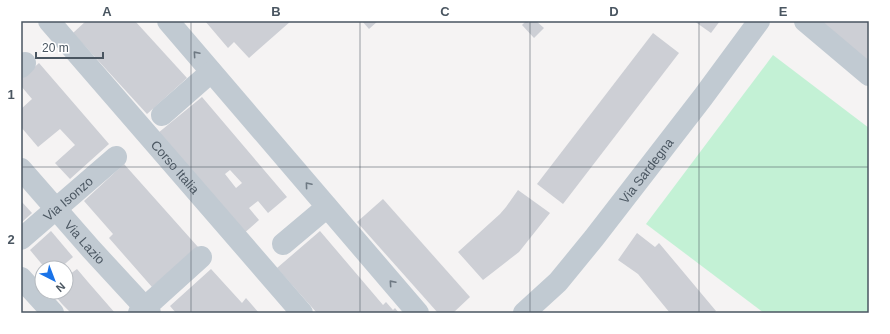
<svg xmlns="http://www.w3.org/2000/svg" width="890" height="334" font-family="Arial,sans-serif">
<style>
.green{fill:#c3f1d5}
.building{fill:#cdcfd5;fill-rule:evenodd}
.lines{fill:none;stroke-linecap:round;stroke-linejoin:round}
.minor{stroke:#c1cad2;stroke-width:22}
.oneway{stroke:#6e7983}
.grid{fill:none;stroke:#4a5661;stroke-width:1;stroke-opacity:0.55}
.labels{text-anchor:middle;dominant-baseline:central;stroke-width:3.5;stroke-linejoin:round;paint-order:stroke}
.street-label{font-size:13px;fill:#4a5661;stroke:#fff}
.neatline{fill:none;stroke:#4a5661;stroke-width:1.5}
.grid-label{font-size:13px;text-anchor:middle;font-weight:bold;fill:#4a5661}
</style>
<rect width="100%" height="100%" fill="#f5f3f3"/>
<polygon class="green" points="773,55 869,128 869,313 764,313 646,224"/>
<g class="building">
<polygon points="86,21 135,21 187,78 147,114 73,33"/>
<polygon points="205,21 291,21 249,58 234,42 228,48"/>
<polygon points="362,21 378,21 369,29"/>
<polygon points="526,21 529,23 531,21 536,21 544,28 534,38 522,25"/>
<polygon points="694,21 720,21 711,33"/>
<polygon points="820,21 869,21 869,71"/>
<polygon points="653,33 679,53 563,204 537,184"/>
<polygon points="39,63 109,144 70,179 55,163 75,145 60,129 38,147 21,127 21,109 32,99 21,86 21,79"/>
<path d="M202,97l85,100 -19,16 -10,-12 -9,7 10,12 -17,15 -84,-102zM230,170l12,13 -6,5 -11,-14z"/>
<polygon points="124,164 198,247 152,287 109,238 113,234 84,201"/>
<polygon points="518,190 550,213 519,252 483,280 458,252 500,214 506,207"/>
<polygon points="383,199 470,297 453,313 438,313 357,222"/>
<polygon points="21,201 32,213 21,223"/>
<polygon points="51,231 73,257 60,268 45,268 30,250"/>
<polygon points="320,231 383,305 386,302 393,310 395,308 399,313 317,313 277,268"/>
<polygon points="637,233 655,247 659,243 716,311 714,313 670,313 638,274 618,260"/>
<polygon points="77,269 88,282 115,313 71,313 62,304 52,292 66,292 66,277"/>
<polygon points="211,269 242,303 246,298 259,313 176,313 170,306"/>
</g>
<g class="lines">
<g class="minor">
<path id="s1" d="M49,21l253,292"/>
<polyline points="168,21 418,313"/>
<polyline points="805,21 869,75"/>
<polyline points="21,67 25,63"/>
<polyline points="162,115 211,72"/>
<path id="s2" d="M21,169l70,80 59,64"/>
<path id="s3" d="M21,239l95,-82"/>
<polyline points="283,244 327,207"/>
<polyline points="21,278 53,313"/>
<polyline points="139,313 201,257"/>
<path id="s4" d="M524,313l34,-31 36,-44 109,-141 56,-76"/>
</g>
</g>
<defs><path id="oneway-chevron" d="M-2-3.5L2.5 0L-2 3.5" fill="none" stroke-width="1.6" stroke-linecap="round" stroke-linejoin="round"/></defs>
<g class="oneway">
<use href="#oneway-chevron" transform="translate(196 54) rotate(-131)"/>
<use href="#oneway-chevron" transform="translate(308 185) rotate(-130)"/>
<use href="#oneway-chevron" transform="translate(392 283) rotate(-131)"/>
</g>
<path class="grid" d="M191,21v292M360,21v292M530,21v292M699,21v292M21,167h848"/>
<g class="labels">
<g class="street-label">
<text stroke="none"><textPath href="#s1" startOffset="193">Corso Italia</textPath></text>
<text stroke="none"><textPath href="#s4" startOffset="188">Via Sardegna</textPath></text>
<text stroke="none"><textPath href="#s3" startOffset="62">Via Isonzo</textPath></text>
<text stroke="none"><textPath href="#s2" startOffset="97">Via Lazio</textPath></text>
</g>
</g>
<rect width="890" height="334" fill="none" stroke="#ffffff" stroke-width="44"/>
<g transform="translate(54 280) rotate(138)"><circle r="19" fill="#ffffff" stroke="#b7bbc0"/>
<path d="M0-3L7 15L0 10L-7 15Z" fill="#1a73e8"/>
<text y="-6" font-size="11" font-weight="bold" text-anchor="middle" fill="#4a5661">N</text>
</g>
<path d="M36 52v6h67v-6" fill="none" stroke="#4a5661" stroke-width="2"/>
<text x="42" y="52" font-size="12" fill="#4a5661" stroke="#ffffff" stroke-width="3" paint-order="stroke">20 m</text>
<rect x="22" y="22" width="846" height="290" class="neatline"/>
<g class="grid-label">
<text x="107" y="16">A</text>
<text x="276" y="16">B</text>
<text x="445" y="16">C</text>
<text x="614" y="16">D</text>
<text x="783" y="16">E</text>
<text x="11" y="99">1</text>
<text x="11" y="244">2</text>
</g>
</svg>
